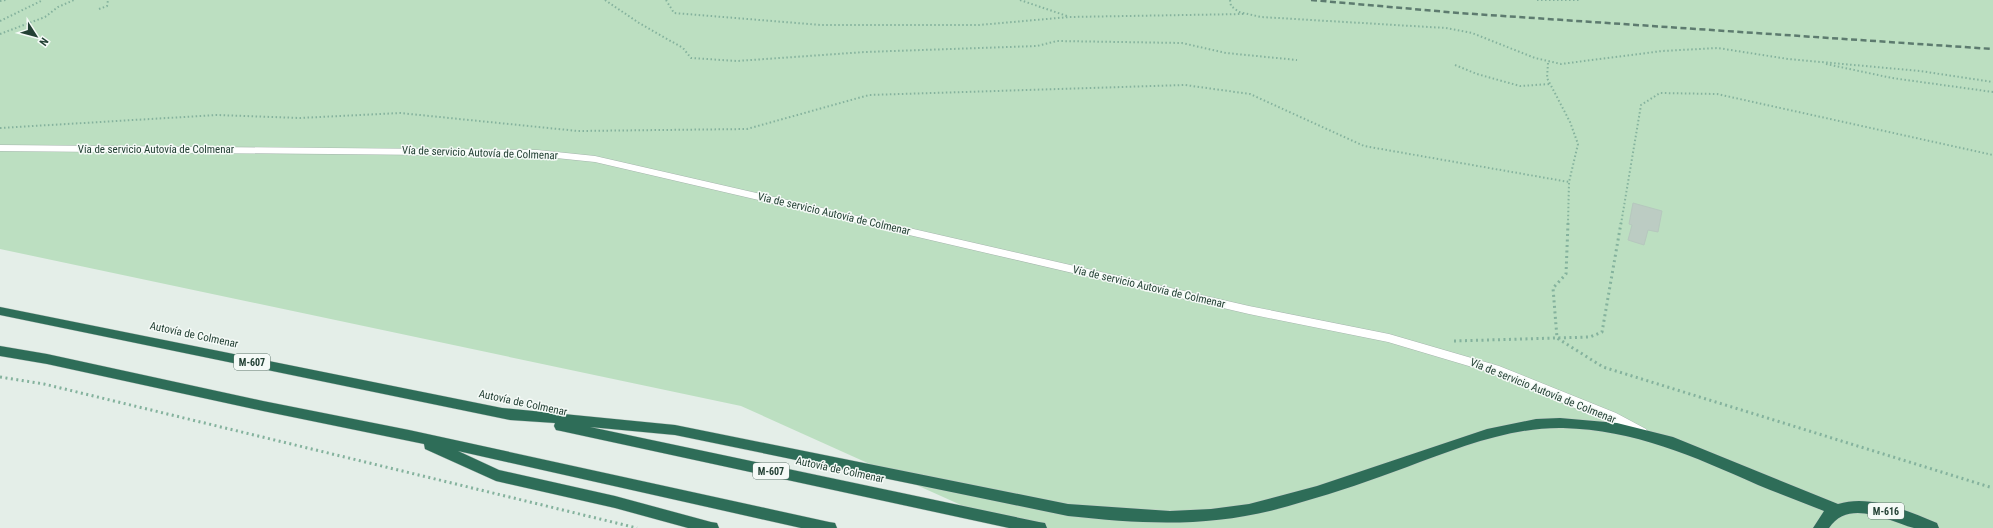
<svg xmlns="http://www.w3.org/2000/svg" width="1993" height="528" font-family="'Roboto Condensed',sans-serif">
<style>
.green{fill:#bcdfc1}
.building{fill:#bcccc3;stroke:#b6c8be}
.lines{fill:none;stroke-linecap:round;stroke-linejoin:round}
.street-casing{stroke:#a6b6ae;stroke-width:1}
.highway-casing{stroke:#c1cac6;stroke-width:1}
.path-far1{stroke:#84b29d;stroke-width:2;stroke-dasharray:1.5 2.5;stroke-linecap:butt}
.path{stroke:#84b29d;stroke-width:3;stroke-dasharray:2 3.5;stroke-linecap:butt}
.street{fill:#fff;fill-rule:evenodd}
.highway{fill:#2e6d58;fill-rule:evenodd}
.rail{stroke:#5d7b6f;stroke-width:2.5;stroke-dasharray:6 3.5;stroke-linecap:butt}
.labels{text-anchor:middle;dominant-baseline:central;stroke-width:3;stroke-linejoin:round;paint-order:stroke}
.shield{fill:#f5faf7;stroke:#62786e;stroke-width:1}
.shield-label{font-size:10px;font-weight:bold;fill:#234034}
.street-label{font-size:11px;fill:#234034;stroke:#f5faf7}
</style>
<rect width="100%" height="100%" fill="#e4eee8"/>
<polygon class="green" points="0,0 1993,0 1993,528 1012,528 741,406 0,249"/>
<polygon class="building" points="1633,203 1662,211 1658,232 1648,230 1644,245 1628,240 1632,225 1629,224"/>
<g class="lines">
<defs>
<polygon id="street" points="0,145 537,150 595,156 1249,306 1389,334 1499,366 1616,413 1646,429 1648,433 1646,437 1641,438 1636,437 1606,421 1489,372 1388,342 1249,314 595,162 537,156 0,151"/>
<g id="highway">
<path d="M0,307l502,101 173,17 393,79 102,7 41,-2 38,-5 68,-18 170,-57 49,-10 24,-1 57,5 56,14 165,67c32,-10 70,7 99,19l2,5c-8,0 -17,0 -25,0 -26,-7 -65,-30 -85,0h-16l11,-17c-22,-9 -44,-17 -66,-26 -65,-29 -123,-55 -195,-57 -54,-1 -107,21 -156,39 -35,13 -70,25 -105,35 -82,26 -150,23 -234,14l-393,-81 -85,-8 449,95 6,1 2,5h-38l-448,-97 -5,-1 -2,-4 1,-3 -45,-3 -510,-105z"/>
<polygon points="0,346 47,354 263,401 409,430 829,522 835,523 837,528 801,528 458,451 499,470 615,496 711,522 717,523 719,528 688,528 615,508 496,481 425,449 424,444 263,411 47,364 0,356"/>
</g>
</defs>
<use href="#street" class="street-casing"/>
<use href="#highway" class="highway-casing"/>
<g class="path-far1">
<polyline points="605,0 639,23 683,48 691,58 737,61 865,52 1037,46 1057,41 1182,43 1226,53 1297,60"/>
<polyline points="666,0 674,13 821,25 979,25 1069,17 1245,14"/>
<polyline points="1020,0 1067,16"/>
<polyline points="1230,0 1231,6 1239,12 1261,17 1446,28 1472,33 1535,58 1561,64 1662,51 1718,48 1788,59 1920,71 1993,82"/>
<polyline points="1537,0 1580,0"/>
<polyline points="0,1 6,0"/>
<polyline points="99,9 107,6 108,0"/>
<polyline points="0,21 43,0"/>
<polyline points="0,34 45,17 58,7 74,0"/>
<polyline points="1548,63 1547,78 1570,122 1578,144 1569,182 1568,224"/>
<polyline points="1826,64 1892,78 1993,92"/>
<polyline points="1455,65 1477,74 1520,86 1550,84"/>
<polyline points="0,128 217,115 300,118 400,113 578,131 747,129 869,95 1185,85 1250,94 1364,146 1569,182"/>
<polyline points="1621,224 1641,105 1660,93 1717,94 1993,155"/>
</g>
<g class="path">
<polyline points="1568,223 1566,274 1553,288 1557,338 1603,367 1993,488"/>
<polyline points="1454,341 1590,337 1602,332 1621,223"/>
<polyline points="0,377 44,384 637,528"/>
</g>
<use href="#street" class="street"/>
<use href="#highway" class="highway"/>
<polyline class="rail" points="1311,0 1459,13 1993,49"/>
</g>
<g class="labels">
<g class="shield">
<rect x="234" y="354" width="36" height="16" rx="3"/>
<rect x="753" y="463" width="36" height="16" rx="3"/>
<rect x="1868" y="503" width="36" height="16" rx="3"/>
</g>
<g class="shield-label">
<text x="252" y="362">M-607</text>
<text x="771" y="471">M-607</text>
<text x="1886" y="511">M-616</text>
</g>
<g class="street-label">
<text x="156" y="149">Vía de servicio Autovía de Colmenar</text>
<text transform="translate(480 153) rotate(2)">Vía de servicio Autovía de Colmenar</text>
<text transform="translate(834 214) rotate(13)">Vía de servicio Autovía de Colmenar</text>
<text transform="translate(1149 287) rotate(13)">Vía de servicio Autovía de Colmenar</text>
<text transform="translate(194 335) rotate(12)">Autovía de Colmenar</text>
<text transform="translate(1543 391) rotate(22)">Vía de servicio Autovía de Colmenar</text>
<text transform="translate(523 403) rotate(12)">Autovía de Colmenar</text>
<text transform="translate(840 470) rotate(12)">Autovía de Colmenar</text>
</g>
</g>
<g transform="translate(36 36) rotate(126)" stroke="#f5faf7" stroke-width="3" paint-order="stroke">
<path d="M0-3L7 15L0 10L-7 15Z" fill="#234034"/>
<text y="-6" font-size="11" font-weight="bold" text-anchor="middle" fill="#234034">N</text>
</g>
</svg>
